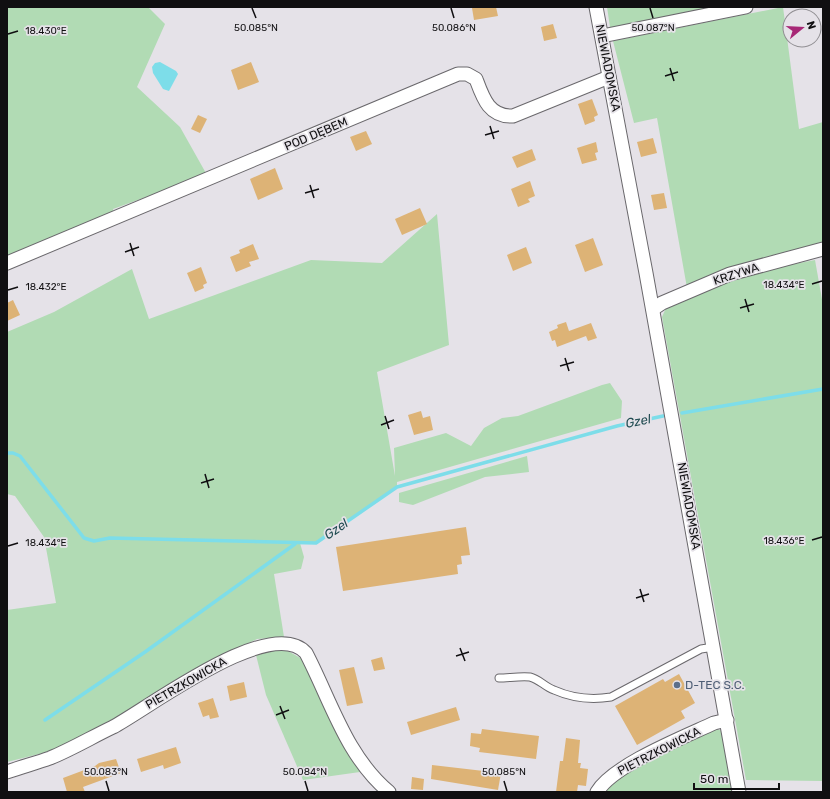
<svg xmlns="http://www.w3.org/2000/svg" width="830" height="799" font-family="Rubik,sans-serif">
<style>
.green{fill:#b1dbb4}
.water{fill:#7ddde9}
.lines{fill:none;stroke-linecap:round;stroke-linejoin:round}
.stream{stroke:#7ddde9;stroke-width:3.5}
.building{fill:#ddb376}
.lane-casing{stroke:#6a686c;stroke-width:9}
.street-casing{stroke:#6a686c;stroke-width:15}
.lane{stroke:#fff;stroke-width:7}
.street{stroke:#fff;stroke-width:13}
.ticks{fill:none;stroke:#100f11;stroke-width:1.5}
.service-dot{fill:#5c6f8a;stroke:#e5e2e8;stroke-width:1.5}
.labels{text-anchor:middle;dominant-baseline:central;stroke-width:3.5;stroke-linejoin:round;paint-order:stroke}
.street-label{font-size:12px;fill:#100f11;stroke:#e5e2e8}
.service-label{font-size:12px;fill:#4e5e75;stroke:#e5e2e8;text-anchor:start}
.water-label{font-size:13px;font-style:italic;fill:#214c52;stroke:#e5e2e8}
.ticks-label{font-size:10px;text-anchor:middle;fill:#100f11;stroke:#e5e2e8;stroke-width:3.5;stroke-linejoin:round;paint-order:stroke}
</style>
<rect width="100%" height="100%" fill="#e5e2e8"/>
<g class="green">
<polygon points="7,7 148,7 165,24 137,87 180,127 207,175 113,209 114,213 7,256"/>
<polygon points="607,7 717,7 611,34"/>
<polygon points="783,7 799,129 823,122 823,243 687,288 657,118 634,123 613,41"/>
<polygon points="437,214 449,345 377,372 395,476 394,448 446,433 471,446 484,428 502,418 518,416 602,385 610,383 622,401 621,418 397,482 397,487 316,543 300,543 304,557 301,569 274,574 284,637 257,639 185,674 118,717 55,750 7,762 7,610 56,603 44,537 15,496 7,494 7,332 54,312 132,269 149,319 311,260 382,263"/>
<polygon points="815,260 823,305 823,781 746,780 662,317 666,308 723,283 773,268"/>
<polygon points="527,456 529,472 485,477 413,505 399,502 399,493"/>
<polygon points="273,649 288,651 302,659 360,772 303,780 266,695 256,655"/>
<path d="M714,728l8,3 12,61h-130c10,-18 88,-53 110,-64z"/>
</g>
<polygon class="water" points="160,62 176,71 178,74 169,91 163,89 153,73 152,67 155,63"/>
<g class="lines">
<g class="stream">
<polyline points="682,413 823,389"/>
<polyline points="7,453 13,453 20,456 84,538 94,541 110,538 316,543 397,487 617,426 663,416"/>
<polyline points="45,720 145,652 295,544"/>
</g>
</g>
<g class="building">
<polygon points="481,7 496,7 498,16 474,20 472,8"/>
<polygon points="553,24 557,38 544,41 541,27"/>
<polygon points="251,62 259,82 238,90 231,70"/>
<polygon points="592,99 598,115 594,117 595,121 585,125 578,104"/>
<polygon points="198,115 207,119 200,133 191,129"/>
<polygon points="366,131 372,144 356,151 350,137"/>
<polygon points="653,138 657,153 641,157 637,142"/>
<polygon points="596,142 598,152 595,153 597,160 582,164 577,148"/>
<polygon points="532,149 536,160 517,168 512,157"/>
<polygon points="275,168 283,189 258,200 250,179"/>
<polygon points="530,181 535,196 528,199 530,202 518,207 511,189"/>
<polygon points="664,193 667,208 654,210 651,195"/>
<polygon points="420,208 427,224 402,235 395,219"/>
<polygon points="593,238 603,265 585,272 575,245"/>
<polygon points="253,244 259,259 249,262 251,266 236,272 230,257 240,253 239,250"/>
<polygon points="526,247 532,263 513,271 507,255"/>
<polygon points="201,267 207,283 203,285 204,288 195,292 187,273"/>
<polygon points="13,300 20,315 7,321 7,303"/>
<polygon points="566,322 569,331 591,323 597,338 588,341 586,336 557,347 555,340 552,341 549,332 558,328 557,325"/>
<polygon points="421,411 423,418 430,416 433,430 414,435 408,415"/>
<polygon points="466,527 470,555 461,556 462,564 457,565 458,574 343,591 336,547"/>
<polygon points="382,657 385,669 374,671 371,660"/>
<polygon points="354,667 363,703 347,706 339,670"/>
<polygon points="679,674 695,703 681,711 685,718 637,745 615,706 663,679 665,682"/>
<polygon points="244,682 247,697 230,701 227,686"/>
<polygon points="213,698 219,717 210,719 209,715 203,717 198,703"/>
<polygon points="456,707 460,720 411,735 407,722"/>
<polygon points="482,729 539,736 536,759 479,752 480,748 470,746 471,733 481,734"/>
<polygon points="566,738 580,740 578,763 581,763 580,768 588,769 586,786 578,785 577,792 556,792 560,761 563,761"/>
<polygon points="176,747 181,763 164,769 163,765 141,772 137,759"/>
<polygon points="116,759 121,773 83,787 85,792 67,792 63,778 95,766 99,763"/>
<polygon points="432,765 501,773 498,790 431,779"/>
<polygon points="412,777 424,779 423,790 411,789"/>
</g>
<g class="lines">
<defs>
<path id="lane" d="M499,678c9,0 21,-2 31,-1 9,2 15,10 24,13 18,8 38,10 57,7l90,-48 13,-2"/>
<g id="street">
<polyline points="596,7 646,273 739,792"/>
<polyline points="602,36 746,7"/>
<path d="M7,263l451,-189h9l9,5c7,19 13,38 37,37l96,-39"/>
<polyline points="653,309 662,303 730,274 823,249"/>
<path d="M7,772c14,-5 29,-9 43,-14 22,-9 42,-21 63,-31 36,-19 158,-113 193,-74 25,48 40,103 83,139"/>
<path d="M597,792c16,-27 87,-55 117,-69l13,-3"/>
</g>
</defs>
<use href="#lane" class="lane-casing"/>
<use href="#street" class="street-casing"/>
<use href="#lane" class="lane"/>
<use href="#street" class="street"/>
</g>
<path class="ticks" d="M252,8l4,10M451,8l3,10M650,8l3,10M8,34l10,-3M670,68l4,13M665,76l13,-4M490,126l4,13M485,135l14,-4M310,185l4,13M305,193l14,-4M130,243l4,13M125,252l14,-5M812,284l10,-3M8,290l10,-3M745,299l4,13M740,308l14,-4M565,358l4,13M560,366l14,-4M385,416l4,13M381,425l13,-5M205,474l4,14M201,483l13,-4M812,540l10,-3M8,546l10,-3M640,589l4,13M636,598l13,-4M460,648l5,13M456,656l13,-4M280,706l5,13M276,715l13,-5M106,781l3,10M305,781l3,10M504,781l3,10"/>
<circle class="service-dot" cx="677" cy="685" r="4"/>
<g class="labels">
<g class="street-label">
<text transform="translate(608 68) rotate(79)">NIEWIADOMSKA</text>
<text transform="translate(316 134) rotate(-23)">POD DĘBEM</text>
<text transform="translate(736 274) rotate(-18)">KRZYWA</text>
<text transform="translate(689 506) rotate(80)">NIEWIADOMSKA</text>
<text transform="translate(186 683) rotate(-30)">PIETRZKOWICKA</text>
<text transform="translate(659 751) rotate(-27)">PIETRZKOWICKA</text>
</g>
<g class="service-label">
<text x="685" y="685">D-TEC S.C.</text>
</g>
<g class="water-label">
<text transform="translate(638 421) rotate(-11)">Gzel</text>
<text transform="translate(336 529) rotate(-34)">Gzel</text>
</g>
</g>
<g class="ticks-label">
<text x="256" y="31">50.085°N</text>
<text x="454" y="31">50.086°N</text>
<text x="653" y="31">50.087°N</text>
<text x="46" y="34">18.430°E</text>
<text x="784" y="288">18.434°E</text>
<text x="46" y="290">18.432°E</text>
<text x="784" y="544">18.436°E</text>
<text x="46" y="546">18.434°E</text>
<text x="106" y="775">50.083°N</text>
<text x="305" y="775">50.084°N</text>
<text x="504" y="775">50.085°N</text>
</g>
<rect width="830" height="799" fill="none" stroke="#100f11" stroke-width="16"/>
<g transform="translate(802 28) rotate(72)"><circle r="19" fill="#e5e2e8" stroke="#908e92"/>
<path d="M0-3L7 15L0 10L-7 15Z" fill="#a72776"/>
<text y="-6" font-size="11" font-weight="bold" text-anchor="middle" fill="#100f11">N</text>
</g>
<path d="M694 783v6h85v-6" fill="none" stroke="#100f11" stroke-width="2"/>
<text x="700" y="783" font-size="12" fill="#100f11" stroke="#e5e2e8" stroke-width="3" paint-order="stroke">50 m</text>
</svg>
